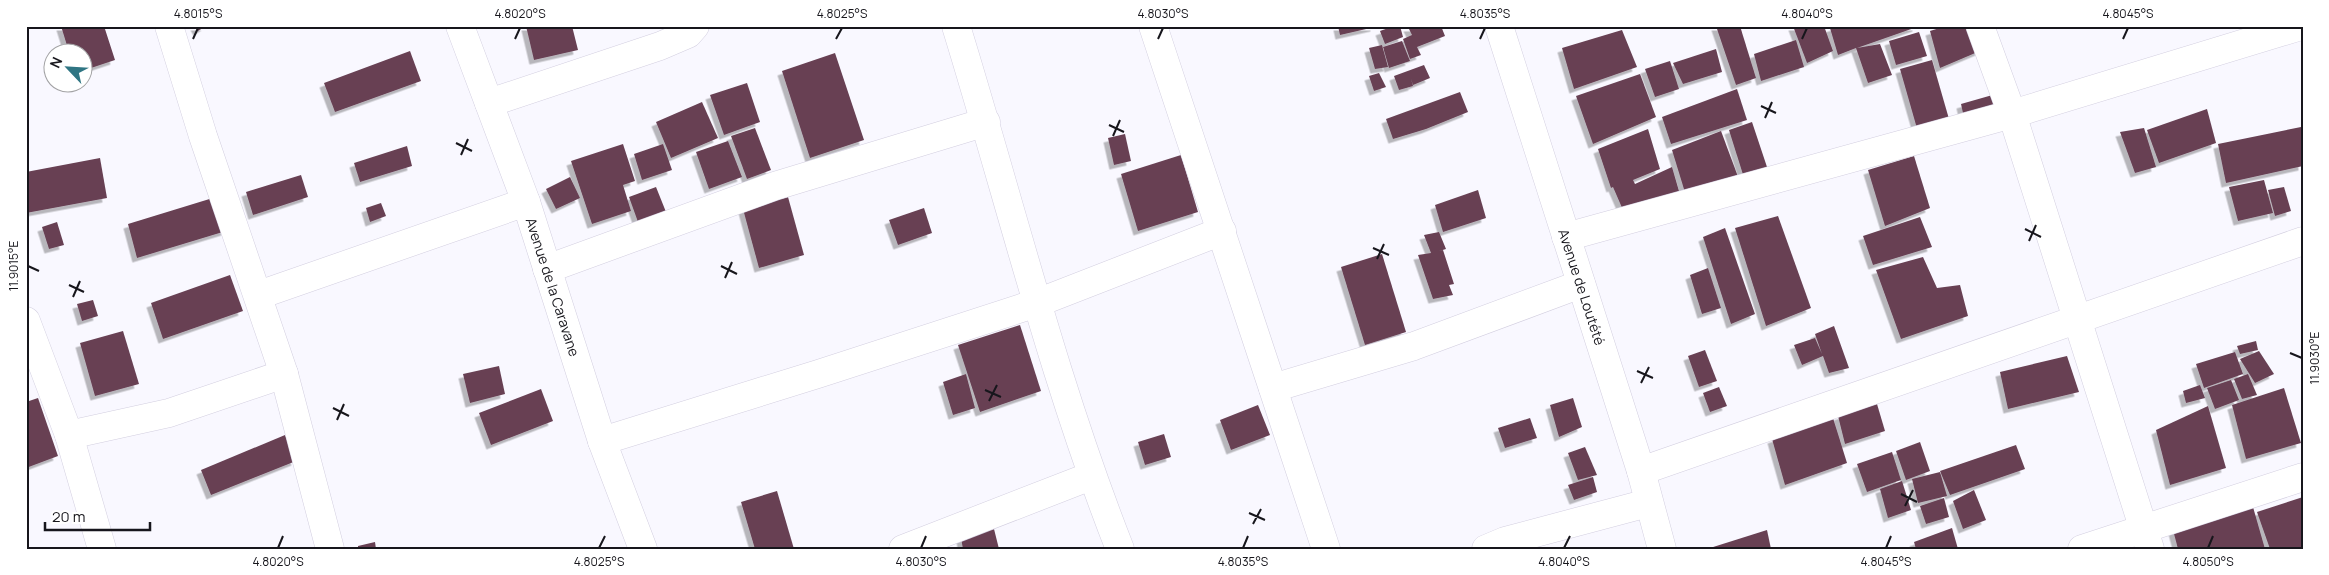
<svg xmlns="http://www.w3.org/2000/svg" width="2329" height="575" font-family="Manrope,sans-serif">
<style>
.building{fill:#674053;filter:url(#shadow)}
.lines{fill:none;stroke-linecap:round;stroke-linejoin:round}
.minor-casing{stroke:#d3cfe0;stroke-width:29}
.minor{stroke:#fff;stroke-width:28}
.ticks{fill:none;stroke:#17161c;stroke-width:2}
.labels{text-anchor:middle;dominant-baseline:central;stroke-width:5;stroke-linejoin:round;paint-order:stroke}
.street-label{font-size:14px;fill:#17161c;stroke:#fff}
.neatline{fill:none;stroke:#17161c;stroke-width:2}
.ticks-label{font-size:12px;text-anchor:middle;fill:#17161c}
</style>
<defs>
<filter id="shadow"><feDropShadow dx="-4.5" dy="4.5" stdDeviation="0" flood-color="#0004"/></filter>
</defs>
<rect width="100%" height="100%" fill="#f9f8ff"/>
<g class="building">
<polygon points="61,26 104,26 115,60 82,71 82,52 69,52"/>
<polygon points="195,26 206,26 198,31"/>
<polygon points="526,26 572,26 578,50 534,60"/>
<polygon points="1338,26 1375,26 1375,27 1340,35"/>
<polygon points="1394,26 1400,26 1403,37 1385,44 1380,31"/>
<polygon points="1441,26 1445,36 1417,47 1421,55 1410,59 1403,39 1412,35 1408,27"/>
<polygon points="1716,26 1740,26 1756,78 1736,85"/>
<polygon points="1793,26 1824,26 1833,51 1807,63"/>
<polygon points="1836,26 1917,26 1917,27 1857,48 1880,44 1892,75 1868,83 1856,48 1838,55 1830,28"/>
<polygon points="1946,26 1970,26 1980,51 1940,68 1930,31"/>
<polygon points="1622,30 1637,67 1574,89 1562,48"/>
<polygon points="1919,32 1927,56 1896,65 1889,41"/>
<polygon points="1796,40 1804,67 1761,81 1754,54"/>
<polygon points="1402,41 1410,61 1389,68 1383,47"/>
<polygon points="1382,45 1388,67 1375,69 1369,48"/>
<polygon points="1716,49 1722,72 1683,84 1673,63"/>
<polygon points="410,51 421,81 335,112 324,83"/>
<polygon points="835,53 864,140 810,158 782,71"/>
<polygon points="1932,60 1949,119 1918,132 1900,69"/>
<polygon points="1670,61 1679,89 1655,97 1645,69"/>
<polygon points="1424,65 1430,78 1413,85 1411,79 1413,86 1399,90 1394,76"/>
<polygon points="1379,73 1386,87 1374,91 1369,76"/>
<polygon points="1640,74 1656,117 1593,144 1576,96"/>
<polygon points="747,83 760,122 724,135 710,95"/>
<polygon points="1737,89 1747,120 1671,144 1662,117"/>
<polygon points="1460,92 1468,112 1426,129 1393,139 1386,119"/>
<polygon points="1996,94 2001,110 1965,122 1961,104"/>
<polygon points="702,102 718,138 671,158 656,122"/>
<polygon points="2207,109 2216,143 2159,163 2147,130"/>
<polygon points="1752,122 1770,176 1745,181 1729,130"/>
<polygon points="2301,127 2303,166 2226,183 2218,144"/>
<polygon points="755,128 771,170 747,179 731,136"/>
<polygon points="2144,128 2156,167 2135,173 2120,132"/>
<polygon points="1648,129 1660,169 1633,180 1635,184 1672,167 1681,198 1623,210 1613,187 1611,188 1598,149"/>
<polygon points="1721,131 1740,182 1687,199 1672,150"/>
<polygon points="1125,134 1131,161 1114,165 1108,138"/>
<polygon points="728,141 742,177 709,189 696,152"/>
<polygon points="623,144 635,181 623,185 631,211 592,224 571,161"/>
<polygon points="663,144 672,170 642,180 634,154"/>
<polygon points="407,146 412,166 360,182 354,163"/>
<polygon points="1181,155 1198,212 1138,231 1121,174"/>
<polygon points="1914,156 1930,208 1885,226 1868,170"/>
<polygon points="100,158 107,198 26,213 26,172"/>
<polygon points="301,175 308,197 253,215 246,192"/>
<polygon points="570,177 580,198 556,209 546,189"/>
<polygon points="2264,180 2273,213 2238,221 2229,187"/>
<polygon points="656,187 666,212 638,222 629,197"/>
<polygon points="2284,187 2291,211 2275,216 2268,190"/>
<polygon points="1478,190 1486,218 1443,232 1435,205"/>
<polygon points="216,197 226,231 137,258 128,224"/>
<polygon points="788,197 804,255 759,268 743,209"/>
<polygon points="381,203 386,216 370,222 366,208"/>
<polygon points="924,208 932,233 898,245 889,220"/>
<polygon points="1778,216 1811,308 1766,326 1735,228"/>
<polygon points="1920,217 1932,247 1873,265 1863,236"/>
<polygon points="57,222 64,245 49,249 42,227"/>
<polygon points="1725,228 1755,314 1731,324 1703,237"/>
<polygon points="1439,232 1446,249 1436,252 1443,250 1454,284 1449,285 1453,295 1433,299 1418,255 1431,253 1424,235"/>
<polygon points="1382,254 1406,332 1365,345 1341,267"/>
<polygon points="1923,257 1937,288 1960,285 1968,316 1901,339 1876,270"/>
<polygon points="1708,268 1721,308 1702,314 1690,275"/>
<polygon points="230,275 243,311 163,339 151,303"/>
<polygon points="93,300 98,316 82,321 77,304"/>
<polygon points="1020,325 1041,391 980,412 958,345"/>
<polygon points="1834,326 1849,368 1829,373 1823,356 1802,365 1794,345 1815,338 1822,354 1815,334"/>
<polygon points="123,331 139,384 95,396 80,343"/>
<polygon points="2256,341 2258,350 2240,354 2237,346"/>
<polygon points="1705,350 1717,381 1699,387 1688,356"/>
<polygon points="2259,351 2274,374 2255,383 2240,359"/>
<polygon points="2235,352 2243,374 2204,388 2196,364"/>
<polygon points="2067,356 2079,392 2008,409 2000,372"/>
<polygon points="499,366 505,394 470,403 463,374"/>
<polygon points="966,374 975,408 953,415 943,382"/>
<polygon points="2248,374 2257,395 2242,399 2234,379"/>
<polygon points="2231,380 2239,400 2215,409 2207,388"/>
<polygon points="2200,385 2205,398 2186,403 2183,391"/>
<polygon points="1719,387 1727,406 1710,412 1703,393"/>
<polygon points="2284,388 2301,443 2246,459 2232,405"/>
<polygon points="541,389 553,421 491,445 479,413"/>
<polygon points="38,398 58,456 26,468 26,402"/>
<polygon points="1573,398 1582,427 1559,437 1550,405"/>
<polygon points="1877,404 1885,431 1845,444 1838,416"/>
<polygon points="1258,405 1270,435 1231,450 1220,420"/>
<polygon points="2208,406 2226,468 2170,485 2156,430"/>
<polygon points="1530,418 1537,438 1505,448 1498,428"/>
<polygon points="1833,418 1847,463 1785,485 1772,439"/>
<polygon points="1164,434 1171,457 1145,465 1138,442"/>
<polygon points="285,435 296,461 211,495 201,470"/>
<polygon points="1920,442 1930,471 1906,480 1896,451"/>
<polygon points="2016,445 2025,469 1950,495 1940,471"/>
<polygon points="1585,447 1597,475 1578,480 1568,453"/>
<polygon points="1892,452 1901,480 1867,492 1857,464"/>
<polygon points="1940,472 1947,496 1918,503 1912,479"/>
<polygon points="1593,477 1597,492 1574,500 1568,485"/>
<polygon points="1902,481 1911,510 1888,518 1880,489"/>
<polygon points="1974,490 1986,520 1963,529 1953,501"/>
<polygon points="777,491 794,549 755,549 741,502"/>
<polygon points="2303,497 2303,549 2270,549 2257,512"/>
<polygon points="1944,498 1949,517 1926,524 1920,506"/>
<polygon points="2253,507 2265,549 2178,549 2173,530"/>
<polygon points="1952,528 1958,549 1916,549 1914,542"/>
<polygon points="994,529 999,549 963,549 961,538"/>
<polygon points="1767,530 1771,549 1710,549 1710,548"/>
<polygon points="375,542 376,549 358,549 358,546"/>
</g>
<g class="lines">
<defs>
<g id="minor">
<polyline points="169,26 203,136 284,374 330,549"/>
<polyline points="460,26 526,202 602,441 643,549"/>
<path d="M956,26c54,175 97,353 164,523"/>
<polyline points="1153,26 1326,549"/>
<polyline points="1499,26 1641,471 1662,549"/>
<polyline points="1980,26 2012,114 2150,549"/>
<polyline points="489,103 660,46 688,34 695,26"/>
<polyline points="1566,237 2012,114 2301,26"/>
<polyline points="547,269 775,186 986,122"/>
<polyline points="259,295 526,202"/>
<polyline points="26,321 69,435 102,549"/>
<polyline points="1273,388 1414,346 1581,284"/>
<polyline points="69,435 169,413 284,374"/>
<polyline points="602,441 818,374 1037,303 1222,231"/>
<polyline points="1641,471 2303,241"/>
<polyline points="903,549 1091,476"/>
<polyline points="1486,549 1505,541 1648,503"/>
<polyline points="2082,549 2303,477"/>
</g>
</defs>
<use href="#minor" class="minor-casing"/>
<use href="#minor" class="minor"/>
</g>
<path class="ticks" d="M193,39l5,-11M515,39l5,-11M836,39l6,-11M1158,39l5,-11M1480,39l5,-11M1802,39l5,-11M2123,39l5,-11M1761,106l15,7M1765,118l7,-16M1109,125l15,7M1113,136l7,-16M456,143l16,8M461,155l7,-16M2025,229l16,8M2029,241l7,-16M1373,248l16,7M1377,259l7,-15M28,266l11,5M721,266l16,8M725,278l7,-16M69,285l15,7M73,297l7,-16M2290,353l12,5M1637,371l16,7M1641,383l8,-16M985,390l16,7M989,401l8,-16M333,408l16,8M337,420l7,-16M1901,494l16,8M1905,506l8,-16M1249,513l16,7M1253,524l8,-15M278,548l5,-12M599,548l6,-12M921,548l5,-12M1243,548l5,-12M1564,548l6,-12M1886,548l5,-12M2208,548l5,-12"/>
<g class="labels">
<g class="street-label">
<text transform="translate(553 287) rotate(72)">Avenue de la Caravane</text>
<text transform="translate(1582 287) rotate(72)">Avenue de Loutété</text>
</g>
</g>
<rect width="2329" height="575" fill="none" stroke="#ffffff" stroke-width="55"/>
<g transform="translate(68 68) rotate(295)"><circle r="24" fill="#ffffff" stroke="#a2a2a4"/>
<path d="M0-4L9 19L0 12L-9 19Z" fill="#2f7583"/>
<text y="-8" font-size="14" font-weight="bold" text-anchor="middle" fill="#17161c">N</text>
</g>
<path d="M45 522v8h105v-8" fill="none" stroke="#17161c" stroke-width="2.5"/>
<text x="52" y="522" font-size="15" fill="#17161c" stroke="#ffffff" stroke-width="4" paint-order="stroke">20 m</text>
<rect x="28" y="28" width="2274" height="520" class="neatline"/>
<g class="ticks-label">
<text x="198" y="18">4.8015°S</text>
<text x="520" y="18">4.8020°S</text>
<text x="842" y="18">4.8025°S</text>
<text x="1163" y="18">4.8030°S</text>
<text x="1485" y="18">4.8035°S</text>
<text x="1807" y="18">4.8040°S</text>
<text x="2128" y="18">4.8045°S</text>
<text transform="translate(14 266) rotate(-90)" y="4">11.9015°E</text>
<text transform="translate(2315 358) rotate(-90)" y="4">11.9030°E</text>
<text x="278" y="566">4.8020°S</text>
<text x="599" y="566">4.8025°S</text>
<text x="921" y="566">4.8030°S</text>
<text x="1243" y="566">4.8035°S</text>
<text x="1564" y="566">4.8040°S</text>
<text x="1886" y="566">4.8045°S</text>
<text x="2208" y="566">4.8050°S</text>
</g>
</svg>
